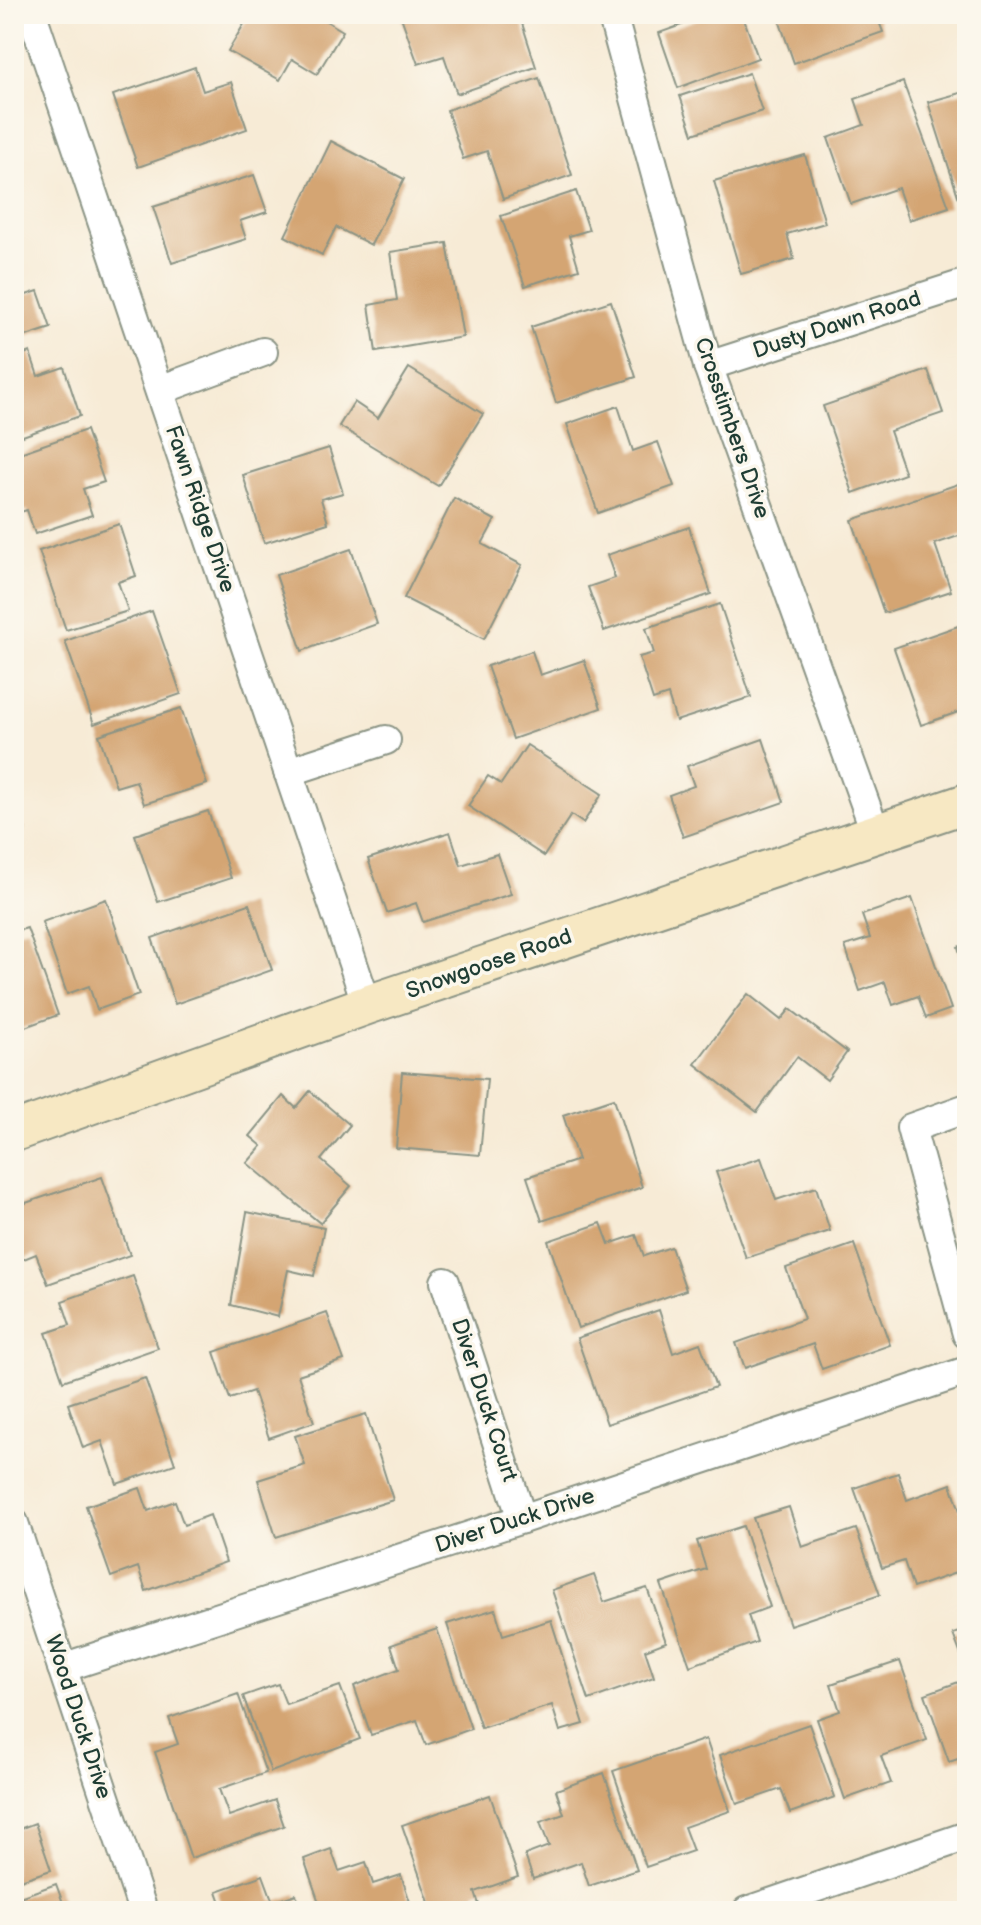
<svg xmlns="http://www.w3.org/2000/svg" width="981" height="1925" font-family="'Balsamiq Sans',sans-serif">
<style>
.building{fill:#d4a573}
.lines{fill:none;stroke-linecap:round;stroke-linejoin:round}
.street-casing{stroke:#8b9485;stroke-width:32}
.secondary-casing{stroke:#8b9485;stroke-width:42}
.street{stroke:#fff;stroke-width:28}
.secondary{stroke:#f7e8c3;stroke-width:38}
.labels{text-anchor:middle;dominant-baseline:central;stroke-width:7;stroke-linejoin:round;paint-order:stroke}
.street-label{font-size:22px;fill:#1f3d34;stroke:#fbf7ec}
</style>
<rect width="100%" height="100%" fill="#fbf7ec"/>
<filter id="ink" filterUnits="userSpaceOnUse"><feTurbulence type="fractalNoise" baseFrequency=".0125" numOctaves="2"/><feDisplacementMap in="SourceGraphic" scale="16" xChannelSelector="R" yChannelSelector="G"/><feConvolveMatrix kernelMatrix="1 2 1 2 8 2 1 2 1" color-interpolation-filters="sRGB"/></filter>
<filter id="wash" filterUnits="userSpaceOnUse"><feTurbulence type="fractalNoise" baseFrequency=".006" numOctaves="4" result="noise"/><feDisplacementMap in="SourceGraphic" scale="32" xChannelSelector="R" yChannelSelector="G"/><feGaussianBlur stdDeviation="1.8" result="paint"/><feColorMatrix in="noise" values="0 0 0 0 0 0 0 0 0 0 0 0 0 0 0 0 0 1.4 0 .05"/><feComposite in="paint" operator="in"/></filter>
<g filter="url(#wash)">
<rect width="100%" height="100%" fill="#f7ebd6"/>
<g id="blocks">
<g class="building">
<polygon points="250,14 314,14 343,31 317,74 292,59 280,80 228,51"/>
<polygon points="400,14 490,14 493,22 519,14 536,67 457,94 444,56 418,64"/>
<polygon points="712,14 742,14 758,58 678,88 659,33"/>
<polygon points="777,14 876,14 883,32 794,63"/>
<polygon points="195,67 203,91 231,82 247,129 138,167 113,95"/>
<polygon points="749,73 762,111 693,134 680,96"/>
<polygon points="539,78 572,175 503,199 487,151 463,159 447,110"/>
<polygon points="903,82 949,207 909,220 898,188 851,204 828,138 864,125 855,99"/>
<polygon points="967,91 967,197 959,199 928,102"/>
<polygon points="331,141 404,179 371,245 336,227 322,255 285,236"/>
<polygon points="805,155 825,223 787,234 794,259 741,274 714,181"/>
<polygon points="254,175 267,212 240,221 246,239 172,263 153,207"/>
<polygon points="576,191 589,230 569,236 579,269 525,286 501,216"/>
<polygon points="447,243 463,337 376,352 369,305 397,300 390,252"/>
<polygon points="38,291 51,328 14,340 14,299"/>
<polygon points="611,301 636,377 556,403 531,327"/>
<polygon points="30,352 38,376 64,367 80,416 14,439 14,357"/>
<polygon points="409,368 483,414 438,486 339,426 354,402 378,418"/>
<polygon points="928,370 943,413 890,431 905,474 853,493 823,406"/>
<polygon points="618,406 633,451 658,442 674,486 598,513 567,424"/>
<polygon points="86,430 104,482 83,489 92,515 35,534 27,510 14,514 14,455"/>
<polygon points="329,448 343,493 321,499 328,523 264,543 243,475"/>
<polygon points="964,482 967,492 967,533 935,544 951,591 884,613 852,520"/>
<polygon points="454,498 495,520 482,544 522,565 484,639 404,598"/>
<polygon points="119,524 136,576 118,582 128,611 66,630 39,551"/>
<polygon points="689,527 711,594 604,631 588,587 615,578 607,555"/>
<polygon points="351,549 377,624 302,651 276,575"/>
<polygon points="720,604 751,697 676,721 668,695 653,700 639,657 654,653 646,628"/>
<polygon points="152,611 181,694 94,724 65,641"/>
<polygon points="967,623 967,709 921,725 894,648"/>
<polygon points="532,651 540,675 584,660 601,708 513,739 487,666"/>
<polygon points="181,708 207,784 144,804 136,781 116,787 99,735"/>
<polygon points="763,739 784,802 683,837 669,795 694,786 687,766"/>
<polygon points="527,745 602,794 583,823 571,815 544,856 468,806 488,776 501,784"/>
<polygon points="208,811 231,878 158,902 135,835"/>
<polygon points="14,819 25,828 14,844"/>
<polygon points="450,832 461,865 497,854 511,894 423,922 416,903 387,913 368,859"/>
<polygon points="912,898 951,1009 926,1018 918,996 893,1005 885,982 860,991 845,946 870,938 862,915"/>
<polygon points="106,899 139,995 97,1010 89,986 67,994 42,922"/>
<polygon points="249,904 272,970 175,1004 152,938"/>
<polygon points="27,928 58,1015 14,1031 14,932"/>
<polygon points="967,944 967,972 966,972 958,947"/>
<polygon points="748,994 781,1020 790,1009 847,1052 827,1080 797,1057 757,1112 695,1064"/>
<polygon points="402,1072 487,1079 480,1155 396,1148"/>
<polygon points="310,1091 350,1125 321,1160 351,1186 320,1223 247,1163 262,1146 250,1136 283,1096 296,1108"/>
<polygon points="614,1098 642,1187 542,1221 527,1177 578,1160 563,1115"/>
<polygon points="761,1158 776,1200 816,1187 830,1231 746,1258 716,1172"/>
<polygon points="102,1177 130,1255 48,1284 36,1254 14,1263 14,1207"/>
<polygon points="247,1212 324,1228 314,1276 288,1270 278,1317 231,1305"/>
<polygon points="601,1223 609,1244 636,1235 644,1256 671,1247 686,1290 578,1328 548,1241"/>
<polygon points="854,1244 890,1345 822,1369 813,1344 745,1368 736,1343 804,1319 786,1268"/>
<polygon points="133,1276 158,1348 63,1381 46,1333 70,1325 62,1301"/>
<polygon points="659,1310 673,1353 700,1343 716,1387 607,1424 577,1338"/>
<polygon points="327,1313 344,1360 298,1375 314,1422 269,1438 253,1391 230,1399 214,1352"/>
<polygon points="145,1378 175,1464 117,1484 102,1441 83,1448 68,1404"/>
<polygon points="366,1414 393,1500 276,1537 258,1480 305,1465 295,1436"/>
<polygon points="898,1473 907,1500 951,1484 960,1511 967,1509 967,1569 913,1588 904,1561 882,1568 854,1488"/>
<polygon points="140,1488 148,1511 175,1501 184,1525 210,1515 226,1562 146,1591 138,1567 111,1577 86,1506"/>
<polygon points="789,1507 802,1547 856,1529 880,1595 790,1625 753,1518"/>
<polygon points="743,1526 770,1607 748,1615 757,1642 690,1666 661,1584 706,1569 697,1541"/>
<polygon points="594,1575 604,1602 647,1588 666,1642 645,1650 654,1677 589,1700 552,1590"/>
<polygon points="495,1609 503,1635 551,1620 584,1724 560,1731 552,1705 481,1728 447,1624"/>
<polygon points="437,1629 471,1729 426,1745 417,1720 371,1735 354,1686 399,1669 391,1645"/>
<polygon points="967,1629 967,1671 953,1634"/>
<polygon points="900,1661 927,1740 881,1756 891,1783 845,1799 817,1719 840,1711 831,1684"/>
<polygon points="967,1679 967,1756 949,1762 925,1694"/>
<polygon points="278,1684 286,1704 340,1686 360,1739 271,1772 243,1696"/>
<polygon points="238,1694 266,1773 219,1789 229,1816 275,1800 284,1826 191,1858 155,1752 178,1744 169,1718"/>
<polygon points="809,1724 835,1797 790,1813 781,1789 737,1804 720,1755"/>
<polygon points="706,1739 730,1811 684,1827 693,1851 646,1867 613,1771"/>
<polygon points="604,1773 637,1870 589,1886 581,1862 533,1879 525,1855 549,1846 540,1822 564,1814 556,1790"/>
<polygon points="490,1795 518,1877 475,1892 481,1911 432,1911 402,1825"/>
<polygon points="35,1823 51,1870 14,1882 14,1831"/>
<polygon points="331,1849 339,1871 366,1862 373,1884 401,1875 413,1911 322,1911 304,1859"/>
<polygon points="263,1875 273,1902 296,1894 302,1911 224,1911 217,1891"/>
<polygon points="56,1884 66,1911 14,1911 14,1899"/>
</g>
</g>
</g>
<g filter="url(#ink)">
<use href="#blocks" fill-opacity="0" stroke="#8b9485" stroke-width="2"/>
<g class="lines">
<defs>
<g id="street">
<polyline points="32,14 367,1005"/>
<polyline points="612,14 708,366 876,834"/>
<polyline points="708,366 967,283"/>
<polyline points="160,390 263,352"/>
<polyline points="288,772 386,740"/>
<polyline points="967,1108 911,1128 967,1334"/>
<polyline points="445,1282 522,1519"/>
<polyline points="14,1523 143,1911"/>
<polyline points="62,1668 522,1519 967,1371"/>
<polyline points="747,1911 967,1836"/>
</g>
<polyline id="secondary" points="14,1132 367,1005 967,803"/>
</defs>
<use href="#street" class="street-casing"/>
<use href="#secondary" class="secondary-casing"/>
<use href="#street" class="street"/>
<use href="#secondary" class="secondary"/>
</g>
</g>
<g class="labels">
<g class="street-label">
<text transform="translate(837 325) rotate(-18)">Dusty Dawn Road</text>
<text transform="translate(732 428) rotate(71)">Crosstimbers Drive</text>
<text transform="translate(200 509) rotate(71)">Fawn Ridge Drive</text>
<text transform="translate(489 964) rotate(-19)">Snowgoose Road</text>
<text transform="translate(484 1400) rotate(72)">Diver Duck Court</text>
<text transform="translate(515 1521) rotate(-18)">Diver Duck Drive</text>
<text transform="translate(78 1717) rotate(72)">Wood Duck Drive</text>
</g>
</g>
<rect width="981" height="1925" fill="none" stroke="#fbf7ec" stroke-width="48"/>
</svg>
